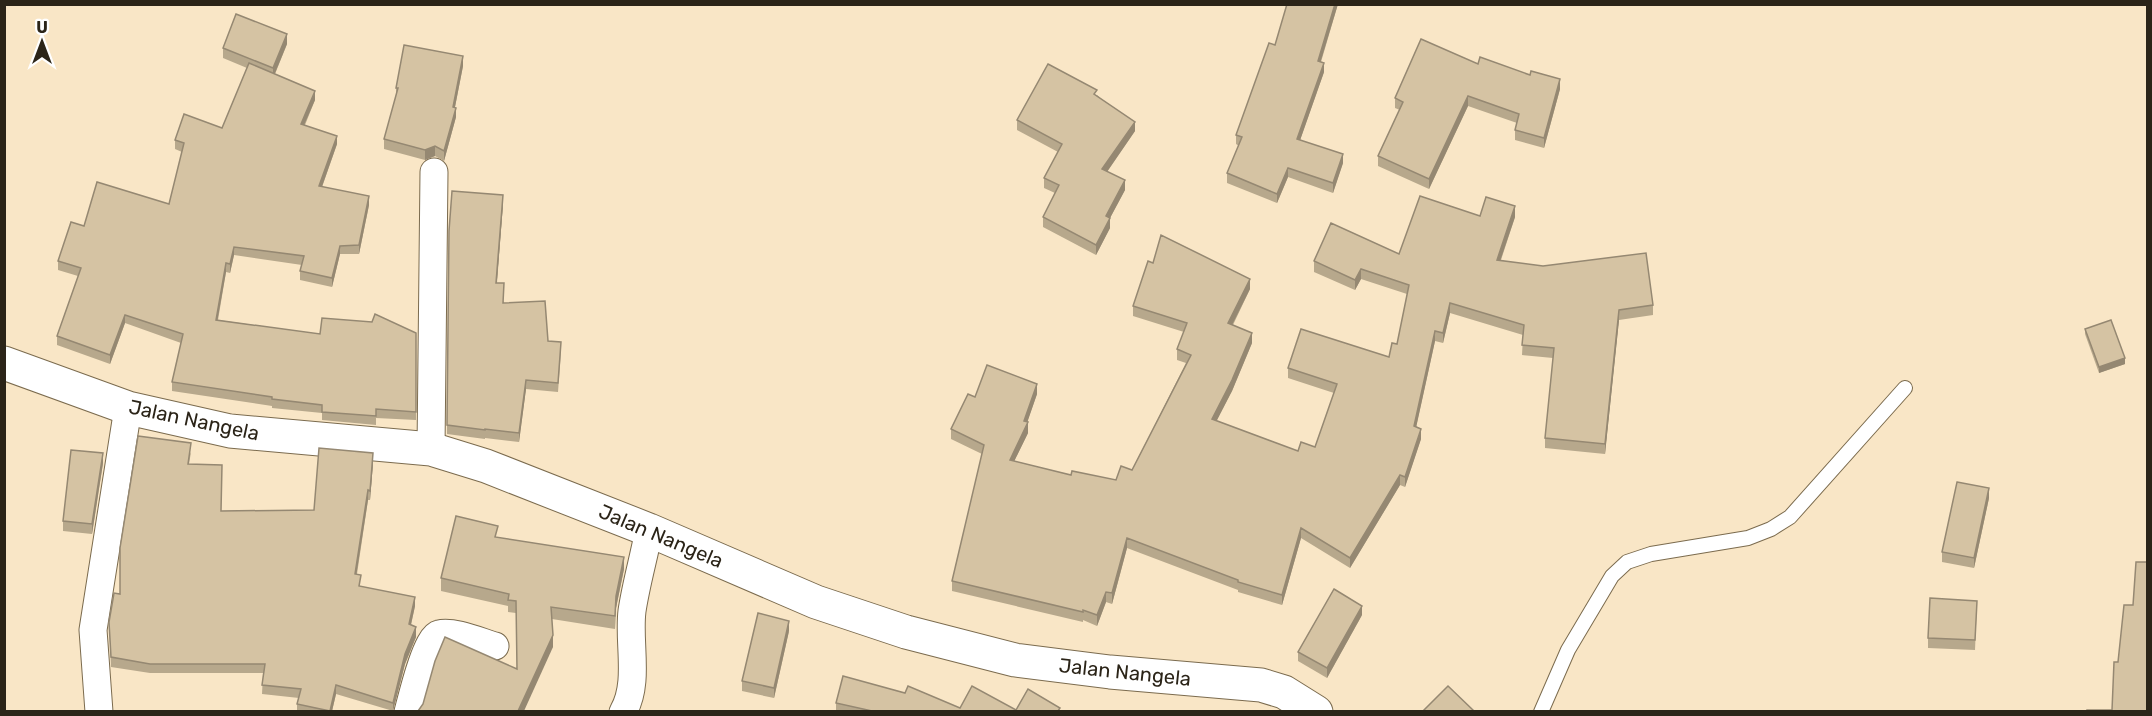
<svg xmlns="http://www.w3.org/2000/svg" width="2152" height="716" font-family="Rubik,sans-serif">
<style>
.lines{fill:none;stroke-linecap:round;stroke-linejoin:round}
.service-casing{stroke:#7b6b4e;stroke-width:16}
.minor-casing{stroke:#7b6b4e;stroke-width:29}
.primary-casing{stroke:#7b6b4e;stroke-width:35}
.service{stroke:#fff;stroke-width:14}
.minor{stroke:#fff;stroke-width:27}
.primary{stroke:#fff;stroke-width:33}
.wall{fill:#b7a88c}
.shaded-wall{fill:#958872}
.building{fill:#d5c3a3;stroke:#958872;stroke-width:1.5}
.labels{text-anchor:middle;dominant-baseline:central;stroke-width:4.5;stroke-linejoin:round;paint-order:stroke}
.street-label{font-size:20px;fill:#2b2418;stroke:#fff}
</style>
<rect width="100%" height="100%" fill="#f9e6c6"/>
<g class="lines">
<defs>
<polyline id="service" points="1541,712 1568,650 1612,576 1627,562 1651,554 1748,538 1771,529 1790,517 1905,388"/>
<g id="minor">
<polyline points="431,449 434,172"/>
<polyline points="99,712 93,630 128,408"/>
<path d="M408,712c4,-15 18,-75 31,-78 14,-4 42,8 56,12"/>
<path d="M623,712c17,-29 5,-69 9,-101 4,-27 12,-54 17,-81"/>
</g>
<polyline id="primary" points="4,363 128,408 230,431 431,449 486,466 649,530 816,602 906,632 1015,660 1110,672 1261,685 1284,692 1316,712"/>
</defs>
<use href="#service" class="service-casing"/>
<use href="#minor" class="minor-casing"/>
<use href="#primary" class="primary-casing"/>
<use href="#service" class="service"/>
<use href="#minor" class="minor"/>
<use href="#primary" class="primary"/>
</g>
<g class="wall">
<polygon points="1338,4 1321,62 1324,72 1300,140 1343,163 1333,193 1288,177 1277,203 1227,183 1227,173 1239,146 1236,144 1236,135 1275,45"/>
<polygon points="287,44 275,74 315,100 305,125 337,144 322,187 369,205 359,254 340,254 332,287 300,280 300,271 302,265 234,255 230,273 226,272 218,320 320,334 416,333 416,420 376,418 376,425 322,420 322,413 272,408 272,406 172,391 172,382 181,343 125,323 110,364 57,345 57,336 78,276 58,270 58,261 84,226 169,204 182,152 175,149 175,140 222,128 247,68 223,58 223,48"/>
<polygon points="1478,64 1560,89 1544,148 1515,140 1515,130 1517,123 1468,106 1429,189 1378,166 1378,156 1400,110 1395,108 1395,98"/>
<polygon points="463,66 455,107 456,117 444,161 435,156 425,160 384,149 384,139 396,98 396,88"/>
<polygon points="1097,95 1135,131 1107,172 1125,190 1110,218 1110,228 1096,255 1043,227 1043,217 1055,193 1044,188 1044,178 1058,152 1017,130 1017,120"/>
<polygon points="503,204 497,283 504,303 548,341 561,351 558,392 526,389 519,442 485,438 485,439 447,434 447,425"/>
<polygon points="1480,216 1515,217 1501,260 1653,305 1653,315 1619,320 1605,454 1545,448 1545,438 1553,358 1522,355 1523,335 1450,313 1443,343 1435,341 1416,427 1421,439 1405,487 1400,485 1350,568 1301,538 1282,605 1238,592 1238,590 1127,548 1112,604 1106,602 1097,626 1083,620 1083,622 952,591 952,581 982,454 951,439 951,429 975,397 1037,394 1027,422 1028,433 1014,461 1071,475 1116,480 1132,470 1186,363 1177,360 1177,349 1184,332 1133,316 1133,306 1250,289 1233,325 1252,343 1232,391 1216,421 1298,451 1315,447 1334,393 1288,378 1288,368 1389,357 1397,344 1407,294 1361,279 1355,290 1314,272 1314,261 1399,254"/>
<polygon points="2085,329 2125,364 2099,373 2085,334"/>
<polygon points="191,452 189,464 221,511 314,510 373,463 370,500 368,500 357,574 360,587 415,606 411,625 416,637 405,664 393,711 336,694 332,711 297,711 297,704 299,698 262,694 263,673 150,673 111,667 109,622 120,594"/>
<polygon points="103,463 92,534 63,531 63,521"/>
<polygon points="1989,498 1974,568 1942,562 1942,552"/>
<polygon points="498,537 624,569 616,608 615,629 552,619 553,647 517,669 516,613 508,612 508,606 441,591 441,578"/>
<polygon points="1977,601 1975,650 1928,648 1928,638"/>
<polygon points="1362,615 1327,678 1298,661 1298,652"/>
<polygon points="789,631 774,698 742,691 742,681"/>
<polygon points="836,703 960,708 1060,711 836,711"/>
</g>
<g class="shaded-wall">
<polygon points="1335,4 1338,4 1318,70 1318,61"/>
<polygon points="287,34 287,44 273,78 273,68"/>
<polygon points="463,56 463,66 454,112 456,108 456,117 444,161 444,151"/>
<polygon points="1324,63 1324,72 1297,149 1297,139"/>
<polygon points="1560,79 1560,89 1544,148 1544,138"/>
<polygon points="315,91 315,100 301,132 301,124"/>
<polygon points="1468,96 1468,106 1429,189 1429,179"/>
<polygon points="1135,122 1135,131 1102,179 1102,169"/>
<polygon points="337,136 337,144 319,195 319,186"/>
<polygon points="435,146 435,156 425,160 425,150"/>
<polygon points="1343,154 1343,163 1333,193 1333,183"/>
<polygon points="1288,168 1288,177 1277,203 1277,194"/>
<polygon points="1125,180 1125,190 1110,218 1110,228 1096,255 1096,245 1106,216"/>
<polygon points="503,195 503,204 496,292 496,283"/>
<polygon points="369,196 369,205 359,254 359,245"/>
<polygon points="1515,206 1515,217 1497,270 1497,260"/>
<polygon points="340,246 340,254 332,287 332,278"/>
<polygon points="234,247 234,255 230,273 230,264"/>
<polygon points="226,263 226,272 216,328 216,320"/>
<polygon points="1361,269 1361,279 1355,290 1355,280"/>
<polygon points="1250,279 1250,289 1228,333 1228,323"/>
<polygon points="1450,303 1450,313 1443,343 1443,333"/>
<polygon points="1619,310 1619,320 1605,454 1605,444"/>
<polygon points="125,315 125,323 110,364 110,355"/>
<polygon points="1435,331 1435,341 1414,437 1414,426"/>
<polygon points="1252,333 1252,343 1232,391 1212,430 1212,419"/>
<polygon points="2125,358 2125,364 2099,373 2099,367"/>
<polygon points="526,380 526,389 519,442 519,433"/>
<polygon points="1037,384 1037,394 1025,429 1028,422 1028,433 1010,470 1010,460"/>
<polygon points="1421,429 1421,439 1405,487 1405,477"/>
<polygon points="103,453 103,463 92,534 92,524"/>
<polygon points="373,453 373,463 370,500 370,491"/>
<polygon points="1400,475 1400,485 1350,568 1350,558"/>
<polygon points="1989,488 1989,498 1974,568 1974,558"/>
<polygon points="368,490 368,500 355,583 355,574"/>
<polygon points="1301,528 1301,538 1282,605 1282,595"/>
<polygon points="1127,538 1127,548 1112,604 1112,593"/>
<polygon points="624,557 624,569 616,608 615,629 616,596"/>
<polygon points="1106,592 1106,602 1097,626 1097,615"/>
<polygon points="415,597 415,606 409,633 409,624"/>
<polygon points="1362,606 1362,615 1327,678 1327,668"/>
<polygon points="789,621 789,631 774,698 774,688"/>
<polygon points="416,627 416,637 405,664 393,711 393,703 405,654"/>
<polygon points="553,635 553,647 524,711 518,711"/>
<polygon points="336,685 336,694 332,711 330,711"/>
</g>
<g class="building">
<polygon points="1287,4 1335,4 1318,61 1324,63 1297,139 1343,154 1333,183 1288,168 1277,194 1227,173 1242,137 1236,135 1269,43 1275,45"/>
<polygon points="236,14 287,34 273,68 223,48"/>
<polygon points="1421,39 1478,64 1480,57 1530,75 1531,71 1560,79 1544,138 1515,130 1519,114 1468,96 1429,179 1378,156 1403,102 1395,98"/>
<polygon points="404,45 463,56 453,107 456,108 444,151 435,146 425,150 384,139 398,88 396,88"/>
<polygon points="249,63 315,91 301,124 337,136 319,186 369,196 359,245 340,246 332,278 300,271 304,256 234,247 230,264 226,263 216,320 320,334 322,318 372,322 375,314 416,333 416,412 376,409 376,416 322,412 322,405 272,399 272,397 172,382 183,334 125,315 110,355 57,336 81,268 58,261 71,222 84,226 97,182 169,204 184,143 175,140 184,114 222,128"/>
<polygon points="1048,64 1097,90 1094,94 1135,122 1102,169 1125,180 1106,216 1110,218 1096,245 1043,217 1059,185 1044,178 1062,144 1017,120"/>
<polygon points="452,191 503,195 496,283 504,283 503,303 545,301 548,341 561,342 558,383 526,380 519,433 485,429 485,430 447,425 449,231"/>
<polygon points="1420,196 1480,216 1486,197 1515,206 1497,260 1543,266 1646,253 1653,305 1619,310 1605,444 1545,438 1554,348 1522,345 1524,325 1450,303 1443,333 1435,331 1414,426 1421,429 1405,477 1400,475 1350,558 1301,528 1282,595 1238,582 1238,580 1127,538 1112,593 1106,592 1097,615 1083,610 1083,612 952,581 984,445 951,429 968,394 975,397 987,365 1037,384 1024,421 1028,422 1010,460 1071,475 1072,471 1116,480 1121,466 1132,470 1191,355 1177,349 1187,323 1133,306 1148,261 1153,263 1161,235 1250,279 1228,323 1252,333 1232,380 1212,419 1298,451 1301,442 1315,447 1337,384 1288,368 1301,329 1389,357 1392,343 1397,344 1409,285 1361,269 1355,280 1314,261 1331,223 1399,254"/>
<polygon points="2111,320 2125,358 2099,367 2085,329"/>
<polygon points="138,436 191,443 188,464 222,465 221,511 314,510 319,448 373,453 370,491 368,490 355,574 361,575 359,586 415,597 409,624 416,627 405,654 393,703 336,685 330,711 297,704 301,689 262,685 265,664 150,664 111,657 109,622 114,593 120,594 120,548"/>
<polygon points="71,450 103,453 92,524 63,521"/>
<polygon points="1957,482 1989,488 1974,558 1942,552"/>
<polygon points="456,516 498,526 495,537 624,557 616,596 615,616 551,607 553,635 518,711 418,711 423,704 435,661 445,637 517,669 516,601 508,600 509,594 441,578"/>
<polygon points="2136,562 2148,562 2148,711 2087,711 2087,710 2112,710 2114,662 2118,662 2124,605 2133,605"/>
<polygon points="1334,589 1362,606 1327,668 1298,652"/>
<polygon points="1930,598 1977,601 1975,640 1928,638"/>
<polygon points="758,613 789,621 774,688 742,681"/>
<polygon points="843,676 905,693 908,686 960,708 972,686 1016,710 1028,689 1060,708 1058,711 872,711 836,703"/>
<polygon points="1448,686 1474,711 1423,711"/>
</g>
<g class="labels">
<g class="street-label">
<text transform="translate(194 420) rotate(12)">Jalan Nangela</text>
<text transform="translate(661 536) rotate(23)">Jalan Nangela</text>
<text transform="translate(1125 672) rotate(6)">Jalan Nangela</text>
</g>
</g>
<rect width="2152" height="716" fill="none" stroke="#2b2418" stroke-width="12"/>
<g transform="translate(42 42)" stroke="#ffffff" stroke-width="4.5" paint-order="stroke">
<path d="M0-4.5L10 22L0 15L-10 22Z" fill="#2b2418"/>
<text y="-9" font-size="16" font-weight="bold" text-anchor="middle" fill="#2b2418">U</text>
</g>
</svg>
